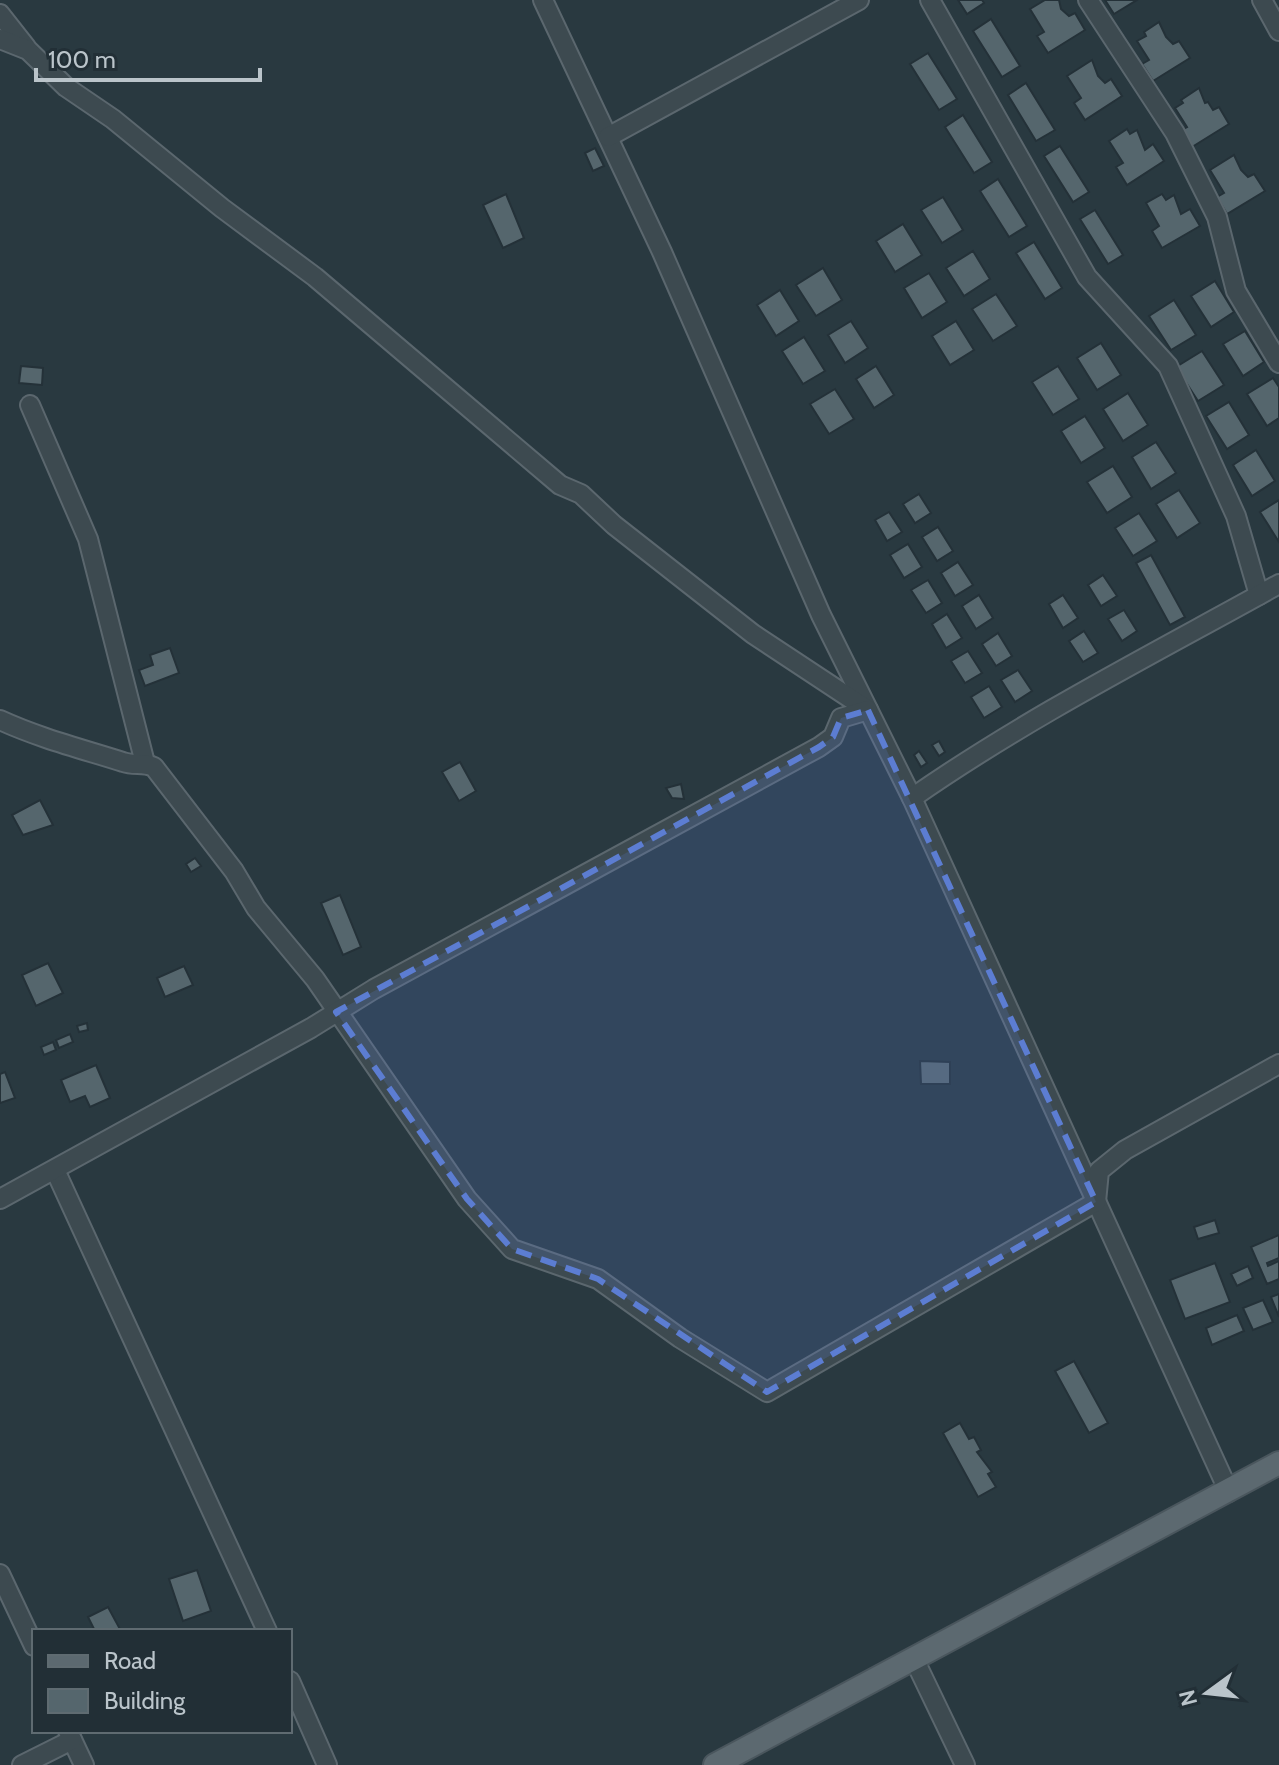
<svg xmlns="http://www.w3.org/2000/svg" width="1279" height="1765" font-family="Cabin,sans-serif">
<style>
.building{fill:#55666d;stroke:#243138;stroke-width:2}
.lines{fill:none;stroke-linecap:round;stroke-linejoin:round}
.minor-casing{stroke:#5b676e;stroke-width:22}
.major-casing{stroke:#4a565d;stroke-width:26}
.minor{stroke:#3d4a50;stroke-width:18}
.major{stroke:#5c6970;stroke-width:22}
.marked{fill:#5c7dd2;fill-opacity:0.2;stroke:#5c7dd2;stroke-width:6;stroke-dasharray:16 10;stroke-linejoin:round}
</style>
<rect width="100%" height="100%" fill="#293940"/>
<g class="building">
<polygon points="958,0 982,0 984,3 967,14"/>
<polygon points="1045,0 1059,0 1061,9 1069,16 1075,13 1085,30 1048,53 1037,36 1044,32 1030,9"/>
<polygon points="1105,0 1137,0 1114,14"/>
<polygon points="991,19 1020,66 1002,77 973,31"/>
<polygon points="1159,22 1166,37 1173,44 1179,41 1190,58 1153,81 1142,64 1149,60 1137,41 1146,36 1144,32"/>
<polygon points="928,53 957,99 939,110 910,64"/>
<polygon points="1092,60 1098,76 1105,83 1111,79 1122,96 1085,120 1074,103 1081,98 1067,76"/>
<polygon points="1026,83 1055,130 1036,141 1008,95"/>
<polygon points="1199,88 1205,103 1208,102 1213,110 1219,107 1229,124 1192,147 1181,130 1187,127 1175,108 1183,103 1181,100"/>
<polygon points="963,115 992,162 974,173 945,127"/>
<polygon points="1127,129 1130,134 1137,130 1145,150 1153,144 1164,161 1127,185 1116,167 1123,163 1109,141"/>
<polygon points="1060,146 1089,192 1073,202 1044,156"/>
<polygon points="595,148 604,166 593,171 585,153"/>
<polygon points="1234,155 1241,170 1248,177 1254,174 1265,191 1227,214 1217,197 1224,193 1210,170"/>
<polygon points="998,179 1027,226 1009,237 980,191"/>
<polygon points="506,194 524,238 503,248 483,205"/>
<polygon points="1162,194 1166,200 1174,195 1181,214 1190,209 1200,226 1162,248 1152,231 1159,226 1146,203"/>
<polygon points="943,197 963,230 942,243 921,210"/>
<polygon points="1095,210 1123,255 1108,264 1080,219"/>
<polygon points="903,224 922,255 895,272 876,241"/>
<polygon points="1034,242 1062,288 1045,299 1016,253"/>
<polygon points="973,251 990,279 964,296 946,268"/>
<polygon points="823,268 842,300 816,316 796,285"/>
<polygon points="929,273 947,302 922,318 904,288"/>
<polygon points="1215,281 1234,312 1211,327 1191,296"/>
<polygon points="780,290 799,321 776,336 757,305"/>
<polygon points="996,294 1017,326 993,341 972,309"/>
<polygon points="1174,300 1196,335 1171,350 1149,316"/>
<polygon points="851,321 868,348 845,363 828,335"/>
<polygon points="956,321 974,350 950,365 932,336"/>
<polygon points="1245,331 1264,362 1243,376 1223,344"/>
<polygon points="804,337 825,371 803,384 782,351"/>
<polygon points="1101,343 1121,375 1097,390 1077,358"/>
<polygon points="1202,351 1224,385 1198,401 1176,367"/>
<polygon points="21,366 43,368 42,385 19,383"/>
<polygon points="876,366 894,395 874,408 856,379"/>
<polygon points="1058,366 1079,399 1053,415 1032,382"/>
<polygon points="1273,378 1279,387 1279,418 1267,426 1247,394"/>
<polygon points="835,389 854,419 829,434 810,404"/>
<polygon points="1128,393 1148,425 1123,441 1103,409"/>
<polygon points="1229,402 1249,435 1227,449 1206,416"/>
<polygon points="1085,416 1105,448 1081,463 1061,431"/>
<polygon points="1156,442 1176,473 1151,489 1132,457"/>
<polygon points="1256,450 1275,481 1252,496 1233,465"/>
<polygon points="1113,466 1132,497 1107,513 1087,482"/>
<polygon points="1179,490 1200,523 1177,538 1156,504"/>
<polygon points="919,494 931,513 915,523 903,504"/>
<polygon points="1279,500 1279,542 1260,512"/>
<polygon points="889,512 902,532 887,541 875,520"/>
<polygon points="1139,513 1157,541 1133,556 1115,528"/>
<polygon points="938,527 953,551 937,561 922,537"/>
<polygon points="908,544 922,567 904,578 890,555"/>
<polygon points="1151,555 1185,617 1170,625 1136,563"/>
<polygon points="958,562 973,585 955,596 941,573"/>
<polygon points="1103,575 1117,596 1101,606 1088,585"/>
<polygon points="928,580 942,603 926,613 911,590"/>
<polygon points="979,595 993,618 976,629 962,606"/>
<polygon points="1063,595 1078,618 1063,628 1049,604"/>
<polygon points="1124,610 1137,631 1122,641 1108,619"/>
<polygon points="947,614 962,638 946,648 932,624"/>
<polygon points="1084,631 1098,653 1083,662 1069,641"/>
<polygon points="998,633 1012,656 996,666 982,644"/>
<polygon points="170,648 179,673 145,686 139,670 153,665 150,655"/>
<polygon points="968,651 982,673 965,683 951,661"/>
<polygon points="1018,670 1032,691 1015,702 1001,680"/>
<polygon points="989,686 1002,707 984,718 971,697"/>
<polygon points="939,741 945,752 939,756 932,745"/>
<polygon points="919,751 927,763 921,767 914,755"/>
<polygon points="460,762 476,791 459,801 442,772"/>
<polygon points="681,784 684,799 672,798 666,788"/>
<polygon points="40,800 53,825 23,835 12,815"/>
<polygon points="195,858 201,866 191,872 186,864"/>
<polygon points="340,895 361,947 343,955 321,903"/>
<polygon points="48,963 63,993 36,1006 22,975"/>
<polygon points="184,966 193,985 165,997 157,978"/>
<polygon points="87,1023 88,1030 79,1032 77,1026"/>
<polygon points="70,1034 73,1042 59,1048 56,1040"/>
<polygon points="53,1042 56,1050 44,1055 41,1047"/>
<polygon points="920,1061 950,1062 950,1084 921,1084"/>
<polygon points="96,1065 110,1098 90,1107 85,1096 70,1102 61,1080"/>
<polygon points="5,1072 15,1098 0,1103 0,1074"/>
<polygon points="1215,1220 1219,1233 1198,1239 1194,1227"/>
<polygon points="1279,1235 1279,1258 1267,1263 1268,1266 1279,1261 1279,1279 1267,1284 1251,1247"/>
<polygon points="1215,1263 1230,1302 1185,1319 1170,1280"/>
<polygon points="1248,1266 1253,1278 1237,1286 1231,1274"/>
<polygon points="1279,1294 1279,1317 1271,1297"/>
<polygon points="1263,1300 1273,1322 1253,1330 1243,1308"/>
<polygon points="1237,1315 1244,1331 1212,1345 1206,1328"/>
<polygon points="1074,1361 1108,1423 1089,1433 1055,1371"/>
<polygon points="960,1423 969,1439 974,1437 981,1450 977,1452 992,1472 988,1474 996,1487 978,1497 943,1433"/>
<polygon points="197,1570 211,1611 183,1621 169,1579"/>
<polygon points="108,1607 121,1631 95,1631 88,1617"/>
</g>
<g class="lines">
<defs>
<g id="minor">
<polyline points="543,0 662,252 821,615 912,798 1229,1492"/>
<polyline points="930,0 1087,277 1168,366 1236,516 1259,595"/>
<polyline points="1088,0 1175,133 1217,217 1236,291 1279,363"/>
<polyline points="1262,0 1279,31"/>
<polyline points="0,14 26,47"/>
<polyline points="0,39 28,50 66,87 113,119 222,208 315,277 560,485 581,494 614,525 753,634 868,710"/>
<polyline points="608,137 859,0"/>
<polyline points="30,405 88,539 145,763"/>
<path d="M0,720c39,18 82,29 123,42 11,4 20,0 31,5l80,104 22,37 59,71 152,220 45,50 86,30 82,59 87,54 329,-190 3,-31 26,-21 154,-86"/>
<path d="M912,798c116,-81 243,-145 367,-214"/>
<polyline points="55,1170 267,1631"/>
<polyline points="0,1199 311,1028 374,989 819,747 833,737 841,718 868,710"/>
<polyline points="0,1574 34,1646"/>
<polyline points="915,1661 965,1765"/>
<polyline points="290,1681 327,1765"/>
<polyline points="68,1731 84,1765"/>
<polyline points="22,1765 72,1740"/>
</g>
<polyline id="major" points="715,1765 1279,1463"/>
</defs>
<use href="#minor" class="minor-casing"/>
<use href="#major" class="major-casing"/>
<use href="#minor" class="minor"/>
<use href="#major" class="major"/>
</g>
<path class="marked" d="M868,710l228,492 -329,190 -169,-113 -86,-30 -45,-50 -131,-187 483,-265 14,-10 8,-19z"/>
<rect x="32" y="1629" width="260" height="104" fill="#222f36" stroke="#5f6b71" stroke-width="2"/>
<rect x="48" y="1655" width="40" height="12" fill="#5c6970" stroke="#5f6b71" stroke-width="2"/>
<text x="104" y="1669" font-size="24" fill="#bac4ca">Road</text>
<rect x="48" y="1689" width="40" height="24" fill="#55666d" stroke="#5f6b71" stroke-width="2"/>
<text x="104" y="1709" font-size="24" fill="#bac4ca">Building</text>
<g transform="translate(1207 1693) rotate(255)" stroke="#222f36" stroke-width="6" paint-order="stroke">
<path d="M0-6L14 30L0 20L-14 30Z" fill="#bac4ca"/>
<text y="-12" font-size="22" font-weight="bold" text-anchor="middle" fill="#bac4ca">N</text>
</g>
<path d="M36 68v12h224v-12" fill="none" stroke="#bac4ca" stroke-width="4"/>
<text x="48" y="68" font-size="24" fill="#bac4ca" stroke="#222f36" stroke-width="6" paint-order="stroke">100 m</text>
</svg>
